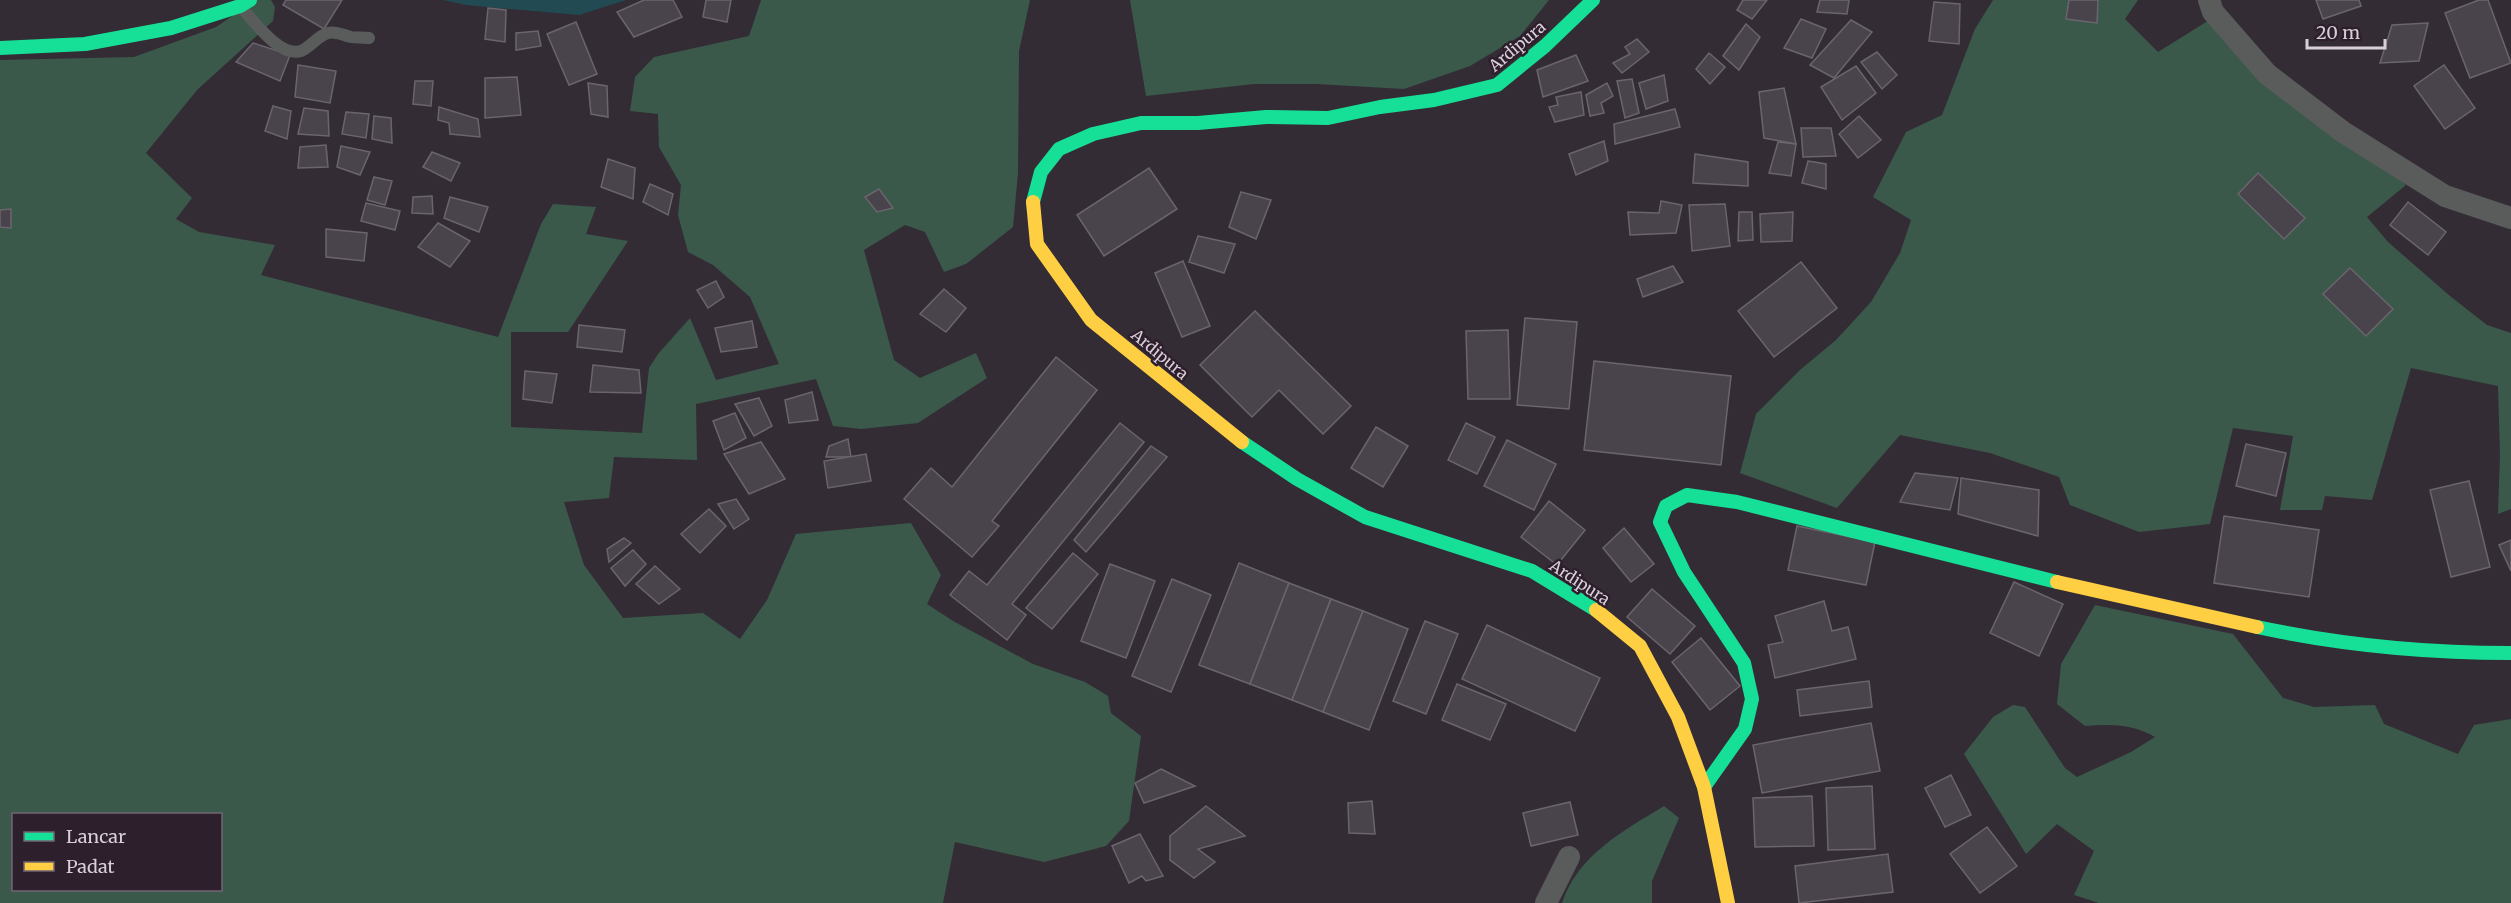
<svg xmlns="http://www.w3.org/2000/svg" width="2511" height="903" font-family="Merriweather,serif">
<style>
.forest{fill:#3a594b;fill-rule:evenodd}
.water{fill:#224a53}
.building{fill:#49434c;stroke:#6a656d;stroke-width:1.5}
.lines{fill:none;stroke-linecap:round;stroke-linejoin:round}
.lane{stroke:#5a5c5c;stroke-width:12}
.street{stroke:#5a5c5c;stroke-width:22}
.fast{stroke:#16e098;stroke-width:14}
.slow{stroke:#ffcf43;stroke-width:14}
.labels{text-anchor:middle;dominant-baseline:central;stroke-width:5;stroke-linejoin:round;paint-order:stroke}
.street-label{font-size:16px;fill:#d9cfd9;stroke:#2e1f2d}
</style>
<rect width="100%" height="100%" fill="#342c34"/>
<g class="forest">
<path d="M256,0h15l4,7 -2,14 -76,69 -51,63 46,45 -16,21 23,13 76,13 -14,30 237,62 43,-113 12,-20 43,3 -10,27 42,7 -60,91h-57v95l131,6 7,-65 9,-14 32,-36 26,62 63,-16 -29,-67 -37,-32 -25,-13 -10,-37 3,-30 -22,-38 -1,-33 -28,-3 5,-34 19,-20 95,-21 12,-36h269l-11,51 -1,122 -5,54 -47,37 -22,8 -19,-40 -20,-7 -41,25 30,110 26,18 56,-25 11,25 -69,45 -57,6 -28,-3 -17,-47 -120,25 1,56 -83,-3 -5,41 -45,4 20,63 39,53 80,-5 37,26 27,-39 29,-66 115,-11 30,52 -14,29 26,17 80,43 52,18 23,14 3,17 30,23 -12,85 -23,25 -62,16 -89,-20 -12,61h-943v-843l134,-3 82,-30zM14,814h206v76h-206z"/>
<polygon points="1130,0 1549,0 1520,36 1470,66 1404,89 1317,84 1254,84 1146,96"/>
<polygon points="1993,0 2138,0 2125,19 2158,52 2219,14 2326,115 2386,162 2406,185 2367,217 2388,242 2450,296 2487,325 2511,333 2511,509 2498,514 2500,455 2498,386 2411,368 2372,500 2325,496 2322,510 2280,510 2293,436 2233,428 2210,524 2139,532 2070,505 2059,477 1990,453 1900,435 1837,508 1740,473 1756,414 1800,370 1836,340 1871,302 1900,253 1911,220 1873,197 1906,132 1942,115 1975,29"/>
<path d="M2095,605l138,29 50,64 31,9 61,-2 9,19 74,30 16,-29 37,-6v184h-412l-25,-8 20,-44 -37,-27 -31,30 -62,-100 29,-37 20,-12 12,2 40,61 12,9 54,-25 24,-15c-22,-13 -45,-13 -70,-11l-28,-22 4,-40z"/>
<path d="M1664,806l15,12 -27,63v22h-90c16,-48 61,-72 102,-97z"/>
</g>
<polygon class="water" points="443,0 626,0 579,15 466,5"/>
<g class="building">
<polygon points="286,0 342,0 324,29 283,5"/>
<polygon points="644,0 673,0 682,17 634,37 617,12"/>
<polygon points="706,0 731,0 727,22 703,17"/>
<polygon points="1743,0 1767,0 1752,19 1737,10"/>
<polygon points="1820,0 1849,0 1847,14 1817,12"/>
<polygon points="2069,0 2098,0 2097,23 2066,19"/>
<polygon points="2316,0 2359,0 2361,6 2323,19"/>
<polygon points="2479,0 2488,0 2511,63 2470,78 2445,13"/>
<polygon points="1934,2 1960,4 1959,44 1929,41"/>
<polygon points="488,8 506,10 505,42 485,39"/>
<polygon points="1801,19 1826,29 1812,58 1784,48"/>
<polygon points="1851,20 1872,32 1834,78 1810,65"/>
<polygon points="576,22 597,74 569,85 547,34"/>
<polygon points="2428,23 2419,61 2380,63 2392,25"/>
<polygon points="1746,24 1760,37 1739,70 1723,56"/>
<polygon points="538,31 541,46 516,50 516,33"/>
<polygon points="1637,39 1649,52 1622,73 1613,63 1630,54 1625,47"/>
<polygon points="253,43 290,55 280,81 236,62"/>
<polygon points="1877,52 1897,75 1882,89 1861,62"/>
<polygon points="1709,53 1725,67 1710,84 1696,69"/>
<polygon points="1576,55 1588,81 1543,97 1537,70"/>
<polygon points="298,65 336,71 330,103 295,97"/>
<polygon points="2444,65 2475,108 2445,129 2414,86"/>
<polygon points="1856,66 1876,93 1842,120 1821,87"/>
<polygon points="1664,75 1668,101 1646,109 1639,83"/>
<polygon points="517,77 521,115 485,118 485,78"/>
<polygon points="1632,79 1639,113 1625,118 1617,81"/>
<polygon points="415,81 433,81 431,106 413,104"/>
<polygon points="588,83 607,86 608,117 591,114"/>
<polygon points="1607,83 1613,96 1601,103 1604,113 1590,116 1586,95"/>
<polygon points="1784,88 1796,144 1764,138 1759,92"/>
<polygon points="1581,92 1584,115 1555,122 1549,107 1558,105 1556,97"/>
<polygon points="273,106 291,111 287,139 265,131"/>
<polygon points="439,107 478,119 480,137 450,134 449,123 438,120"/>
<polygon points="304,108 328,111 329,136 298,134"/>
<polygon points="1675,109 1680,127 1615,144 1614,124"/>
<polygon points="346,112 369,114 366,138 342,134"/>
<polygon points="374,116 391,118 392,143 372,139"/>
<polygon points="1859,116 1881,140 1858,158 1839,134"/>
<polygon points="1801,128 1831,128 1836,156 1803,157"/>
<polygon points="1604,141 1608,161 1576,175 1569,154"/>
<polygon points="1778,142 1796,144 1791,176 1769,173"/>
<polygon points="326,145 328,167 298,168 300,147"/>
<polygon points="341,146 370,152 360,175 337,167"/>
<polygon points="432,152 460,163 451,181 423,167"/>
<polygon points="1695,154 1748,162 1748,186 1693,183"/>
<polygon points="608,159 635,168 633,199 601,187"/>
<polygon points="1808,161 1826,164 1826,189 1802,183"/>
<polygon points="1149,168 1177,209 1104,256 1077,215"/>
<polygon points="2258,173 2305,218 2284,239 2238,194"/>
<polygon points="374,177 392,181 385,205 367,200"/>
<polygon points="650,184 673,194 668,215 643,202"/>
<polygon points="879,189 893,208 877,212 865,197"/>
<polygon points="1241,192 1271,200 1256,239 1229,227"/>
<polygon points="432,196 433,214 412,213 413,197"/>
<polygon points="450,197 488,207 479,232 444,218"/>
<polygon points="1661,201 1682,205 1676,233 1630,235 1628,212 1659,213"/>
<polygon points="2408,202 2446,232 2428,255 2390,225"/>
<polygon points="366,203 400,211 395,230 361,221"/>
<polygon points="1725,204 1730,246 1692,251 1689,205"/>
<polygon points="11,209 11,228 0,227 0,210"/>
<polygon points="1739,212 1752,212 1753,240 1738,241"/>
<polygon points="1793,212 1792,241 1761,242 1760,214"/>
<polygon points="438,223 470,241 450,267 418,247"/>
<polygon points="326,229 367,233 364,261 326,257"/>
<polygon points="1198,236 1235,244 1224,273 1189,262"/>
<polygon points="1183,261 1210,326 1182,337 1155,273"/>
<polygon points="1801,262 1837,308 1774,357 1738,311"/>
<polygon points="1673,266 1683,282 1643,297 1637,279"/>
<polygon points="2350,268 2393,309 2366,336 2323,294"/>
<polygon points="716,281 724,297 708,308 697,290"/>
<polygon points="944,289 966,308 946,332 920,314"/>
<polygon points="1255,311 1351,406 1323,434 1279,390 1252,417 1200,365"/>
<polygon points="1525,318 1577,322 1569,409 1517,405"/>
<polygon points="752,321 757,347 721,352 715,328"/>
<polygon points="579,325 625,330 622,352 577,347"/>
<polygon points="1508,330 1510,399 1468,399 1466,331"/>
<polygon points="1056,357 1097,390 992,521 999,526 972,557 904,499 931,468 952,487"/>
<polygon points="1594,361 1731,376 1721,465 1584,450"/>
<polygon points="593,365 639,370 641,393 590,392"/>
<polygon points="525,371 557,374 552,403 523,399"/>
<polygon points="812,392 818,420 789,423 785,400"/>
<polygon points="759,398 772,426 754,436 735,404"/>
<polygon points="735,413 746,438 724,450 713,421"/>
<polygon points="1120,423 1144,442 1012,604 1026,615 1007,640 950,595 969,571 987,585"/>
<polygon points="1466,423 1495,437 1477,474 1448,460"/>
<polygon points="1376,427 1408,446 1383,487 1351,468"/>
<polygon points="848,439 851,457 826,457 829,446"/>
<polygon points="1507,440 1556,464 1534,510 1484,486"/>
<polygon points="761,442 785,479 749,494 724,454"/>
<polygon points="2246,444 2286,453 2276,496 2236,486"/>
<polygon points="1151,446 1167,457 1086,552 1074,540"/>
<polygon points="866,454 871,481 828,488 824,461"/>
<polygon points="1915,473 1958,478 1950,510 1900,502"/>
<polygon points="1961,478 2039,490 2038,536 1958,514"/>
<polygon points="2469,481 2490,567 2451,577 2430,490"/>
<polygon points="736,499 749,519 734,529 718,504"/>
<polygon points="1549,501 1585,530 1557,565 1521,537"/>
<polygon points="709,509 726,526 700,553 681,534"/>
<polygon points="2224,516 2319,530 2309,597 2214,583"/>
<polygon points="1797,526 1875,542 1866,585 1788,570"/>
<polygon points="1624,528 1654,564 1631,582 1603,548"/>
<polygon points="624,538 631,543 609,562 607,549"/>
<polygon points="2511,540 2511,571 2499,545"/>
<polygon points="633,550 646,564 625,586 611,568"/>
<polygon points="1073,553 1098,574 1052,629 1026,608"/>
<polygon points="1239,563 1289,583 1250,684 1199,665"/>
<polygon points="1110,564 1155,581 1126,658 1081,641"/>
<polygon points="655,566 680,589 659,604 636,584"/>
<polygon points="1172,579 1211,595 1171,692 1132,676"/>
<polygon points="2014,582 2063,604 2039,656 1990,633"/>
<polygon points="1289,583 1331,599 1292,700 1250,684"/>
<polygon points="1652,589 1695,626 1670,654 1627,617"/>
<polygon points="1331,599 1363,611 1323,712 1292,700"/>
<polygon points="1824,601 1832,631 1848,627 1856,659 1775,678 1768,645 1783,642 1775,616"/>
<polygon points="1363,611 1408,629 1369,730 1323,712"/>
<polygon points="1425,621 1458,634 1426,714 1393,701"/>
<polygon points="1487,625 1600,678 1575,731 1462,679"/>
<polygon points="1701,638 1740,686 1710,710 1672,662"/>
<polygon points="1869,681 1872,707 1800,716 1797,690"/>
<polygon points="1457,684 1506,704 1490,740 1442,720"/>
<polygon points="1871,723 1880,771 1762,793 1753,745"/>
<polygon points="1161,769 1195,786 1144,803 1135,783"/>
<polygon points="1951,775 1971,815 1945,827 1925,788"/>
<polygon points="1872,786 1875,849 1828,850 1826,788"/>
<polygon points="1812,796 1814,846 1755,847 1753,798"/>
<polygon points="1372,801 1375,834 1349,833 1348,803"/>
<polygon points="1570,802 1578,835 1531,846 1523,813"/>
<polygon points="1206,806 1245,836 1198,849 1215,862 1194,878 1170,860 1170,836"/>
<polygon points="1987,827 2017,866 1980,893 1950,854"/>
<polygon points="1140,834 1163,876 1146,881 1142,876 1129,883 1112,846"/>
<polygon points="1888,854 1893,892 1799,903 1795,866"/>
</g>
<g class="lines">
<path class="lane" d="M240,6c13,14 40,52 61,45 10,-4 16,-15 27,-18 9,-2 14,2 23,4 5,1 12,0 18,1"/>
<g class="street">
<polyline points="2209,0 2213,12 2267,74 2343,132 2445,196 2511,218"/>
<polyline points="1546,903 1569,857"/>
</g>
<g class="fast">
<polyline points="0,48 85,44 171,28 240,6 250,0"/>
<polyline points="1033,202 1041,172 1059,149 1093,134 1141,123 1198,123 1266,117 1328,118 1380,107 1434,100 1497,85 1545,46 1593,0"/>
<polyline points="1242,442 1297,479 1365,517 1532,571 1596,610"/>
<path d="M2257,627c84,18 169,26 254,26"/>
<polyline points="1704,787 1745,729 1752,699 1744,663 1684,572 1660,522 1666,506 1687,495 1737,502 2057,582"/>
</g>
<g class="slow">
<polyline points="1033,202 1037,244 1091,320 1242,442"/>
<polyline points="2057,582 2257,627"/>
<polyline points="1596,610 1640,646 1678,717 1704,787 1728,903"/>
</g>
</g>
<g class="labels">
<g class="street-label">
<text transform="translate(1517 46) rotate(-40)">Ardipura</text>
<text transform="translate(1160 354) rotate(40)">Ardipura</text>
<text transform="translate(1580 582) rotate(33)">Ardipura</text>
</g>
</g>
<rect x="12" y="813" width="210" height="78" fill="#2e1f2d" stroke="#726572" stroke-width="1.5"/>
<rect x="24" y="832" width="30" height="9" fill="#16e098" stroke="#726572" stroke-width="1.5"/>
<text x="66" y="843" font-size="18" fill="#d9cfd9">Lancar</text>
<rect x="24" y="862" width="30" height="9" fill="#ffcf43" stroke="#726572" stroke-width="1.5"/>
<text x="66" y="873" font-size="18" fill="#d9cfd9">Padat</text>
<path d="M2307 39v9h78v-9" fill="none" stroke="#d9cfd9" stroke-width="3"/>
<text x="2316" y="39" font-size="18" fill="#d9cfd9" stroke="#2e1f2d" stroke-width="4.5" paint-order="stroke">20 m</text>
</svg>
